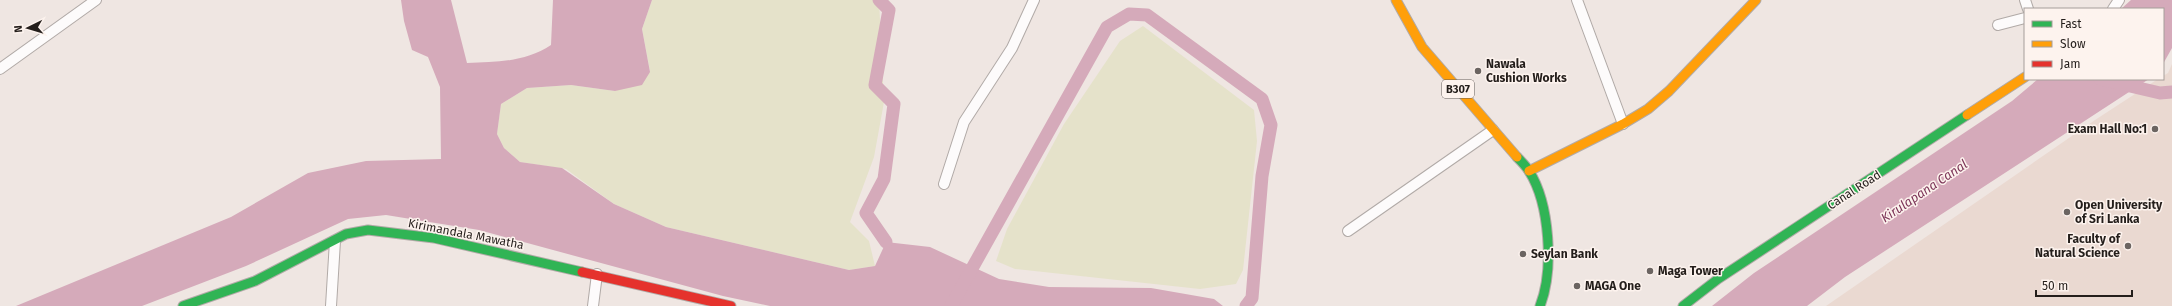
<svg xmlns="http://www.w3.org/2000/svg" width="2172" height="306" font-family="'Fira Sans',sans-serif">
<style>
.built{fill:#ead9d1}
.green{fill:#e5e2ca}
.water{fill:#d5aaba}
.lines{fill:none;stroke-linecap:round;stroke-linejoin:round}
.canal{stroke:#d5aaba;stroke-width:13}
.street-casing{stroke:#b1aaa7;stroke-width:12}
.fast-casing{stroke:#b1aaa7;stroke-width:11}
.slow-casing{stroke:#b1aaa7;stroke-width:11}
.jam-casing{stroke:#b1aaa7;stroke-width:11}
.street{stroke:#fdfbfb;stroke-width:10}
.fast{stroke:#30b455;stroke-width:9}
.slow{stroke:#ff9f0a;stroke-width:9}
.jam{stroke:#e5322d;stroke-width:9}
.poi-dot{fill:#6b6461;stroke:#fdf3ee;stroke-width:1.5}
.labels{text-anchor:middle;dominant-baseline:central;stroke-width:3;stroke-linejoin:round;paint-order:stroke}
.shield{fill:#fdf3ee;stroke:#655e5a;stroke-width:1}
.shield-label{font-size:11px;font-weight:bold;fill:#241e1b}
.poi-label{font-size:12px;font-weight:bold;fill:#241e1b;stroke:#fdf3ee;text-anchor:start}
.street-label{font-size:12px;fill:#241e1b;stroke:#fdf3ee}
.water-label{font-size:13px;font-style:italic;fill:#7d3659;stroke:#fdf3ee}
</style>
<rect width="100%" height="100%" fill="#efe6e2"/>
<polygon class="built" points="2172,64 2172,306 1826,306 2095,120 2158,79 2163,79 2163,76 2168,73"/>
<g class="green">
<polygon points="652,0 879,0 884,102 874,157 850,222 869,241 875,266 849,270 666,227 614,204 566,169 520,162 504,148 497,134 501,104 527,88 571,85 615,91 650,71 642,29"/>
<polygon points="1143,26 1254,110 1257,141 1243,270 1236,284 1200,289 1015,269 996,261 1007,229 1064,124 1120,41"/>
</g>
<g class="water">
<path d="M401,0h50l16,63c30,-1 58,-1 84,-18l2,-45h99l-10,29 8,43 -8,13 -27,6 -44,-6 -44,3 -26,16 -4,30 7,14 16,14 42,6 52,36 52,23 183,43 26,-4 11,-24 44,5 69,32 50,8 102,1 63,11 9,7h-453l-47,-10 -244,-66 -93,-15 -38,4 -102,47 -104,40h-126l215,-89 77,-44 58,-12 75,-2 -1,-72 -12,-30 -16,-7 -8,-29z"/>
<polygon points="2131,0 2172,0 2172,48 2163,64 2163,9 2121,9"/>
<polygon points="2038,79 2149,79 1845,277 1807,306 1712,306 1754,273 2012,101"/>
</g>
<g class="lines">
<g class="canal">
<polyline points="879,0 889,10 875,85 894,104 884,179 866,213 886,242"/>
<polyline points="2100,79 2160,93 2172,92"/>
<polyline points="951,306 1107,27 1129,14 1147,15 1262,99 1271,125 1262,176 1252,298 1246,306"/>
</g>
<defs>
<g id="street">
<polyline points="1577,0 1623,124"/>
<polyline points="2025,0 2028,9"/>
<polyline points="2113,9 2119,0"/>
<polyline points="1998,25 2025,18"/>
<polyline points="0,69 96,0"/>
<polyline points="944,184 964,122 1012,48 1034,0"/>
<polyline points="1348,231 1493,130"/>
<polyline points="331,306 335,241"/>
<polyline points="593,306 597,274"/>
</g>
<g id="fast">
<path d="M1517,157c4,4 9,9 12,14 21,33 25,99 11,135"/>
<polyline points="183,306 255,281 346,234 368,230 434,238 582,272"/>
<polyline points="1683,306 1718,279 1967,115"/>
</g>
<g id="slow">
<polyline points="1396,0 1422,47 1517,157"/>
<polyline points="1967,115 2025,77"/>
<polyline points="1529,171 1623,124 1648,109 1669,91 1756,0"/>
</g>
<polyline id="jam" points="582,272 731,306"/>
</defs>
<use href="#street" class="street-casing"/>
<use href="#fast" class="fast-casing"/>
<use href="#slow" class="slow-casing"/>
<use href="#jam" class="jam-casing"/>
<use href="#street" class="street"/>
<use href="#fast" class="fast"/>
<use href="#slow" class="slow"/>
<use href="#jam" class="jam"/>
</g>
<g class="poi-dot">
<circle cx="1478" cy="71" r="4"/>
<circle cx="2155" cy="129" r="4"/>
<circle cx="2067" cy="212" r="4"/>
<circle cx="2128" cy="246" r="4"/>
<circle cx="1523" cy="254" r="4"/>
<circle cx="1650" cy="271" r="4"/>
<circle cx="1577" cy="286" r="4"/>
</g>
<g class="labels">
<rect class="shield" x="1442" y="80" width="32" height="18" rx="3"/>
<g class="shield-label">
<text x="1458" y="89">B307</text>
</g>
<g class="poi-label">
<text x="1486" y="64">Nawala<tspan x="1486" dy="14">Cushion Works</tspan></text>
<text x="2147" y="129" text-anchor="end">Exam Hall No:1</text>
<text x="2075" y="205">Open University<tspan x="2075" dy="14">of Sri Lanka</tspan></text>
<text x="2120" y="239" text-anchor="end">Faculty of<tspan x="2120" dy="14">Natural Science</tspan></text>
<text x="1531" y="254">Seylan Bank</text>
<text x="1658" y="271">Maga Tower</text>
<text x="1585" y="286">MAGA One</text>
</g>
<g class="street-label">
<text transform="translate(1854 190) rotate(-33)">Canal Road</text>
<text transform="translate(466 234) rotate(11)">Kirimandala Mawatha</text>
</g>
<g class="water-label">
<text transform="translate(1924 191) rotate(-34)">Kirulapana Canal</text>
</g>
</g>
<rect x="2024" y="8" width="140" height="72" fill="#fdf3ee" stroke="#a69e9a"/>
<rect x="2032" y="21" width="20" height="6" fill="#30b455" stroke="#a69e9a"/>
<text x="2060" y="28" font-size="12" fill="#241e1b">Fast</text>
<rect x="2032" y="41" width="20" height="6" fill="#ff9f0a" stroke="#a69e9a"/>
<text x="2060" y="48" font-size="12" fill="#241e1b">Slow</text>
<rect x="2032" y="61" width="20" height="6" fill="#e5322d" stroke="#a69e9a"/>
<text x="2060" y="68" font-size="12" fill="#241e1b">Jam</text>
<g transform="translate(28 28) rotate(265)" stroke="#fdf3ee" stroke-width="3" paint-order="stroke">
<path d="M0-3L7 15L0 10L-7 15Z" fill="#241e1b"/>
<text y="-6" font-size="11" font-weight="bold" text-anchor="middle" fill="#241e1b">N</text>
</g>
<path d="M2036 290v6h96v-6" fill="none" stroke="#241e1b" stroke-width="2"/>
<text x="2042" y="290" font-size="12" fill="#241e1b" stroke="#fdf3ee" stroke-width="3" paint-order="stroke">50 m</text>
</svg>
